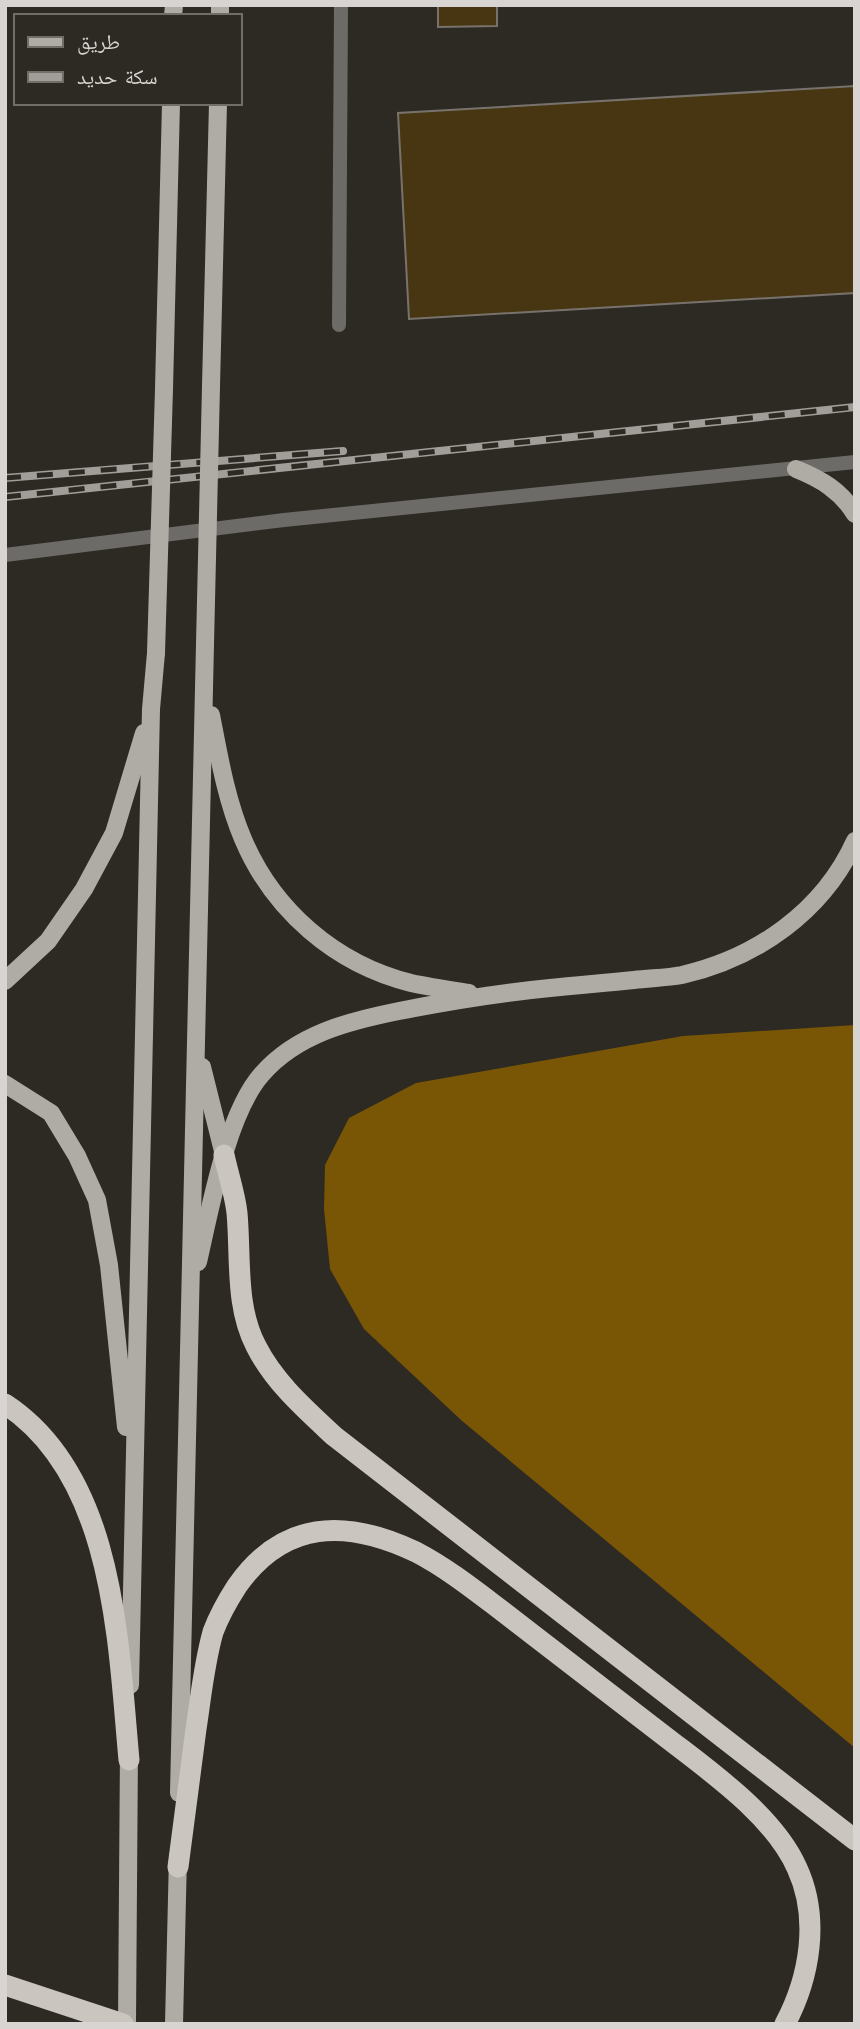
<svg xmlns="http://www.w3.org/2000/svg" width="860" height="2029" font-family="'Work Sans','Noto Naskh Arabic',sans-serif">
<style>
.forest{fill:#795606}
.building{fill:#483511;stroke:#77736c;stroke-width:2}
.lines{fill:none;stroke-linecap:round;stroke-linejoin:round}
.service{stroke:#6d6b68;stroke-width:14}
.tertiary{stroke:#6d6b68;stroke-width:14}
.primary{stroke:#afaca6;stroke-width:18}
.motorway{stroke:#cac5be;stroke-width:21}
.rail-casing{stroke:#a19d99;stroke-width:8}
.rail{stroke:#2d2923;stroke-width:5;stroke-dasharray:16;stroke-linecap:butt}
.primary-bridge{stroke:#afaca6;stroke-width:18}
</style>
<rect width="100%" height="100%" fill="#2d2923"/>
<polygon class="forest" points="855,1025 855,1748 461,1420 364,1329 330,1269 324,1209 325,1165 349,1118 416,1083 683,1036"/>
<g class="building">
<polygon points="438,5 497,5 497,26 438,27"/>
<polygon points="855,86 855,293 409,319 398,113"/>
</g>
<g class="lines">
<polyline class="service" points="339,325 341,5"/>
<polyline class="tertiary" points="5,555 284,520 855,462"/>
<g class="primary">
<polyline points="173,16 174,5"/>
<polyline points="220,16 220,5"/>
<polyline points="211,386 218,103"/>
<polyline points="164,389 171,103"/>
<path d="M796,469c25,10 45,22 59,45"/>
<path d="M211,715c8,41 15,84 32,124 30,71 92,125 168,144 19,4 39,7 58,10"/>
<polyline points="5,981 48,941 84,889 114,833 144,733"/>
<polyline points="202,1067 224,1155"/>
<polyline points="5,1084 51,1113 77,1156 97,1200 109,1265 126,1427"/>
<path d="M198,1262c12,-52 29,-149 64,-188 35,-40 87,-53 137,-63 50,-10 100,-18 151,-23 28,-3 56,-5 84,-8 16,-2 32,-2 48,-5 74,-17 141,-63 173,-134"/>
<polyline points="130,1685 151,709 156,653"/>
<polyline points="179,1793 205,644"/>
<polyline points="127,2024 129,1748"/>
<polyline points="174,2024 178,1856"/>
</g>
<g class="motorway">
<path d="M224,1155c4,19 11,39 13,58 4,44 -2,93 19,133 18,36 49,63 78,90l521,404"/>
<path d="M5,1404c110,72 113,238 124,356"/>
<path d="M178,1867c6,-46 12,-92 18,-138 5,-33 8,-65 17,-97 6,-16 15,-32 24,-46 47,-67 110,-67 179,-34 27,14 52,33 77,52 29,22 58,45 87,67 29,22 58,45 87,67 44,34 107,78 130,130 23,50 13,109 -12,156"/>
<polyline points="5,1985 123,2024"/>
</g>
<defs>
<g id="rail">
<polyline points="5,478 343,451"/>
<polyline points="5,497 855,407"/>
</g>
</defs>
<use href="#rail" class="rail-casing"/>
<use href="#rail" class="rail"/>
<g class="primary-bridge">
<polyline points="205,644 211,386"/>
<polyline points="156,653 164,389"/>
</g>
</g>
<rect width="860" height="2029" fill="none" stroke="#d7d4d1" stroke-width="14"/>
<rect x="14" y="14" width="228" height="91" fill="#2d2923" stroke="#716d69" stroke-width="2"/>
<rect x="28" y="37" width="35" height="10" fill="#afaca6" stroke="#716d69" stroke-width="2"/>
<text x="77" y="49" font-size="21" fill="#d7d4d1">طريق</text>
<rect x="28" y="72" width="35" height="10" fill="#a19d99" stroke="#716d69" stroke-width="2"/>
<text x="77" y="84" font-size="21" fill="#d7d4d1">سكة حديد</text>
</svg>
